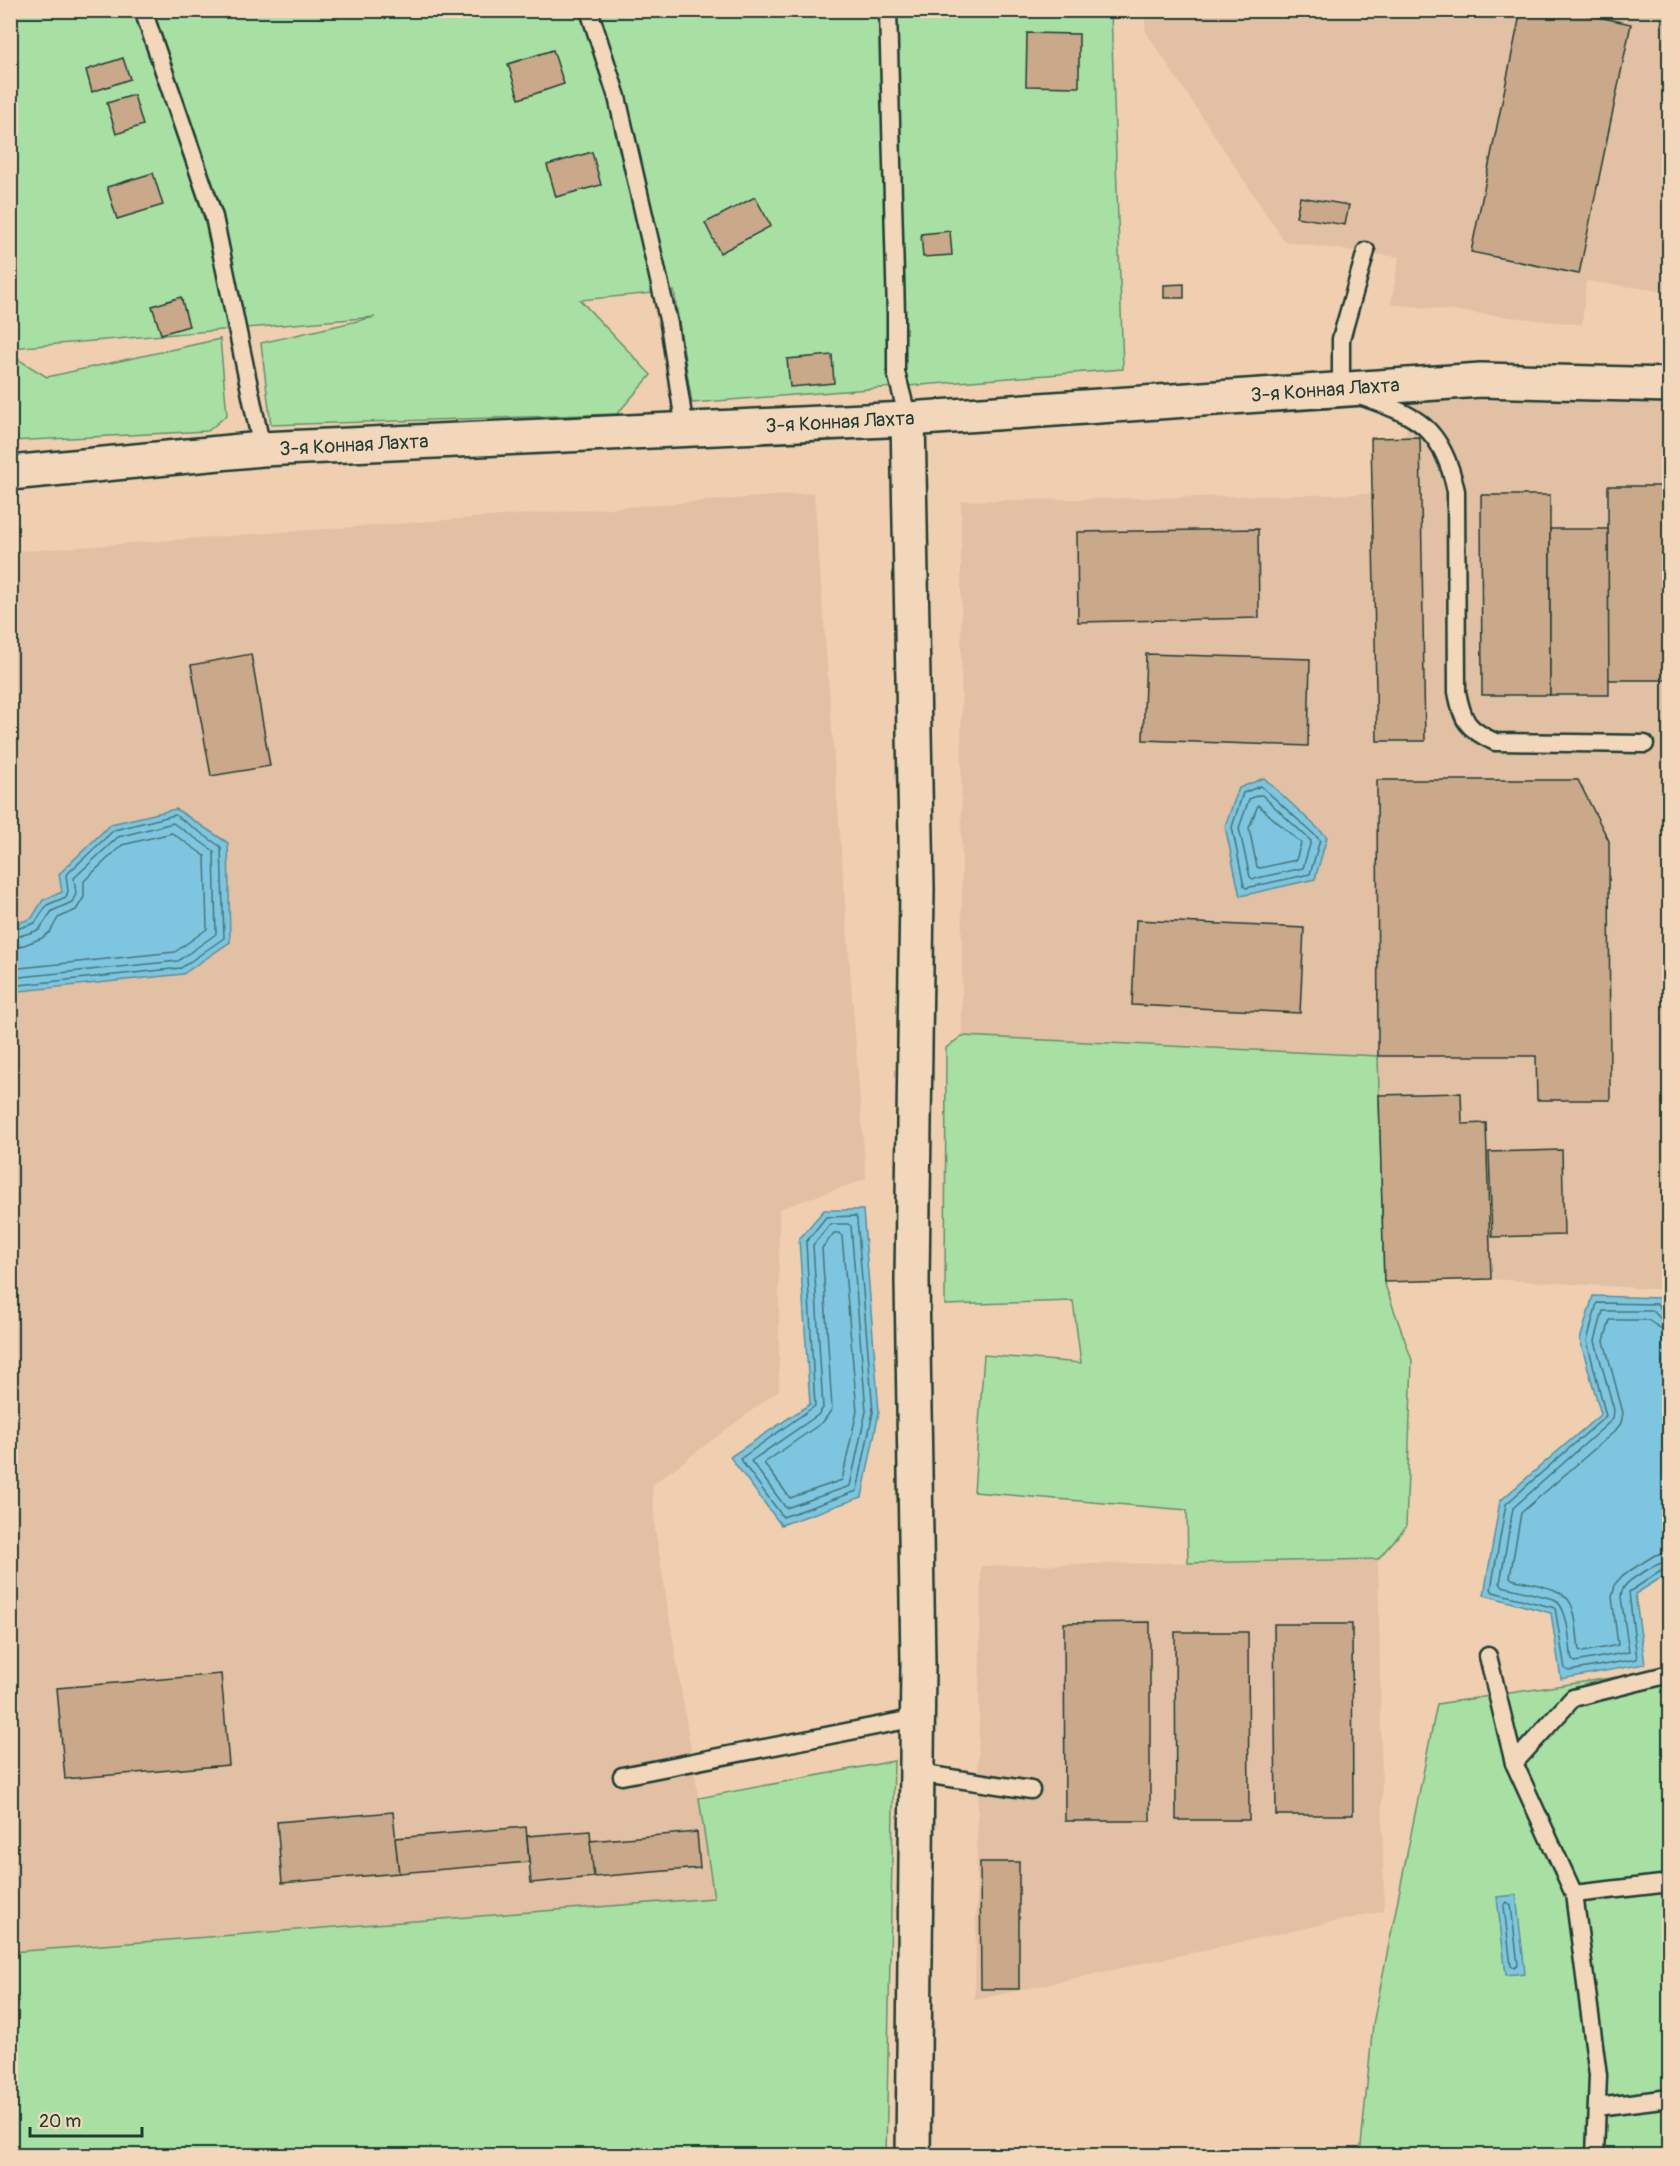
<svg xmlns="http://www.w3.org/2000/svg" width="1680" height="2166" font-family="Pangolin,sans-serif">
<style>
.built{fill:#e1c0a3}
.green{fill:#a8e0a4;stroke:#648e6c;stroke-width:1.5}
.water{fill:#7ec6df;stroke:#588f9b;stroke-width:1.5}
.lines{fill:none;stroke-linecap:round;stroke-linejoin:round}
.shore{stroke:#457478;stroke-width:1.5}
.building{fill:#caa88a;stroke:#1f3d34;stroke-width:1.5}
.lane-casing{stroke:#1f3d34;stroke-width:21}
.street-casing{stroke:#1f3d34;stroke-width:38}
.lane{stroke:#f3d7ba;stroke-width:16}
.street{stroke:#f3d7ba;stroke-width:33}
.labels{text-anchor:middle;dominant-baseline:central;stroke-width:5;stroke-linejoin:round;paint-order:stroke}
.street-label{font-size:20px;fill:#1f3d34;stroke:#f3d7ba}
</style>
<rect width="100%" height="100%" fill="#f0cfb0"/>
<filter id="ink" filterUnits="userSpaceOnUse"><feTurbulence type="fractalNoise" baseFrequency=".0167" numOctaves="2"/><feDisplacementMap in="SourceGraphic" scale="12" xChannelSelector="R" yChannelSelector="G"/><feConvolveMatrix kernelMatrix="1 2 1 2 8 2 1 2 1" color-interpolation-filters="sRGB"/></filter>
<g filter="url(#ink)">
<g class="built">
<polygon points="1144,11 1669,11 1669,292 1586,281 1582,325 1391,304 1399,257 1285,242 1146,32"/>
<polygon points="1413,400 1669,402 1669,1290 1491,1279 1384,1282 1378,1056 962,1036 961,501 1372,494 1371,438 1405,437"/>
<polygon points="814,493 866,1179 779,1209 779,1390 652,1485 655,1529 715,1898 11,1952 11,552"/>
<polygon points="1378,1559 1384,1911 975,2000 981,1566"/>
</g>
<g class="green">
<polygon points="11,11 1111,11 1123,369 692,403 674,291 580,300 651,375 617,414 271,425 261,343 375,317 11,348"/>
<polygon points="220,339 227,415 208,431 11,441 11,355 47,377"/>
<polygon points="962,1036 1378,1056 1384,1282 1412,1360 1406,1527 1378,1559 1188,1563 1187,1510 974,1492 984,1355 1081,1363 1073,1301 945,1305 946,1048"/>
<polygon points="1669,1669 1669,2155 1360,2156 1373,2024 1437,1704"/>
<polygon points="894,1761 886,2155 11,2155 11,1952 714,1898 699,1798"/>
</g>
<g class="water">
<polygon points="1264,778 1327,837 1315,879 1240,896 1225,826 1239,788"/>
<polygon points="176,809 228,843 230,942 183,974 11,992 11,926 32,918 43,900 62,892 59,874 111,824"/>
<polygon points="824,1210 863,1210 879,1412 862,1497 781,1525 730,1457 810,1404 799,1239"/>
<polygon points="1593,1296 1661,1298 1669,1311 1669,1573 1635,1594 1645,1664 1561,1679 1551,1613 1484,1595 1500,1501 1601,1414 1580,1340"/>
<polygon points="1516,1895 1525,1973 1506,1975 1497,1897"/>
</g>
<g class="lines">
<g class="shore">
<polygon points="1261,786 1320,840 1310,874 1246,888 1244,886 1232,827 1243,793"/>
<polygon points="1259,795 1262,795 1311,841 1303,868 1253,879 1250,877 1239,828 1249,799"/>
<polygon points="1258,805 1301,843 1296,860 1260,868 1257,867 1249,828"/>
<polyline points="10,931 35,923 47,905 66,897 68,891 66,875 114,830 175,815 221,847 224,938 181,968 10,986"/>
<polyline points="10,939 39,930 52,911 72,902 76,894 74,878 118,837 173,823 214,851 216,934 178,961 10,978"/>
<polyline points="10,948 19,947 42,938 50,932 58,918 76,910 84,897 84,881 122,845 172,833 205,856 207,929 175,952 10,969"/>
<polygon points="856,1216 857,1219 873,1412 857,1491 783,1517 740,1459 815,1406 806,1242 826,1217"/>
<polygon points="830,1224 848,1224 851,1226 866,1411 850,1486 786,1508 751,1461 818,1415 823,1408 813,1245"/>
<polygon points="834,1233 840,1233 842,1236 857,1411 842,1480 790,1498 764,1463 823,1422 832,1409 822,1248"/>
<polyline points="1670,1313 1663,1311 1657,1304 1597,1303 1587,1341 1606,1416 1506,1504 1491,1589 1493,1592 1555,1608 1565,1669 1569,1671 1637,1659 1629,1592 1664,1569 1670,1568"/>
<path d="M1670,1320l-9,-1 -8,-8h-50l-8,30 19,69 -1,9 -100,89 -13,75 2,3 52,13c15,8 15,45 18,61l3,2 54,-10 -8,-55c1,-5 0,-6 3,-10 5,-8 36,-26 46,-26"/>
<path d="M1670,1329l-10,-1 -12,-8h-38l-6,21 19,72 -2,10 -6,8 -94,82 -11,64 2,2c17,5 51,7 59,25 6,13 6,32 8,46l4,2 35,-7 -6,-48 3,-13 8,-9 32,-20 15,-3"/>
<polygon points="1507,1902 1511,1905 1518,1965 1514,1968 1511,1966 1504,1906"/>
</g>
</g>
<g class="building">
<polygon points="1521,10 1565,10 1631,24 1579,274 1471,252"/>
<polygon points="1027,33 1079,34 1079,87 1026,86"/>
<polygon points="553,50 564,84 519,99 508,64"/>
<polygon points="123,58 130,79 92,92 86,70"/>
<polygon points="134,95 143,125 116,134 107,103"/>
<polygon points="592,152 601,185 556,197 547,165"/>
<polygon points="153,173 163,205 117,219 107,187"/>
<polygon points="755,197 771,226 720,253 705,223"/>
<polygon points="1300,197 1349,205 1345,225 1296,217"/>
<polygon points="950,231 952,255 923,257 921,234"/>
<polygon points="1184,284 1184,298 1164,298 1164,285"/>
<polygon points="181,297 189,326 161,334 152,306"/>
<polygon points="832,355 834,383 790,387 787,359"/>
<polygon points="1420,437 1425,741 1377,741 1371,438"/>
<rect x="1608" y="486" width="62" height="194"/>
<polygon points="1481,495 1550,495 1550,695 1482,695"/>
<polygon points="1258,529 1259,618 1078,622 1077,532"/>
<polygon points="1550,529 1608,529 1609,695 1550,695"/>
<polygon points="251,654 270,766 211,776 191,665"/>
<polygon points="1146,654 1310,659 1308,746 1143,740"/>
<polygon points="1377,780 1578,780 1609,841 1610,1100 1537,1100 1536,1056 1378,1056"/>
<polygon points="1136,920 1304,928 1300,1013 1132,1005"/>
<polygon points="1461,1093 1462,1124 1486,1123 1491,1279 1384,1282 1379,1095"/>
<polygon points="1562,1150 1564,1235 1492,1237 1489,1152"/>
<polygon points="1150,1622 1150,1821 1065,1821 1064,1623"/>
<polygon points="1274,1624 1352,1624 1353,1815 1276,1815"/>
<polygon points="1175,1632 1248,1632 1249,1820 1176,1820"/>
<polygon points="221,1674 229,1765 65,1779 57,1688"/>
<polygon points="393,1812 399,1873 282,1883 277,1822"/>
<polygon points="526,1827 529,1862 399,1873 395,1838"/>
<polygon points="590,1831 594,1877 531,1883 527,1836"/>
<polygon points="697,1832 700,1868 594,1877 590,1841"/>
<polygon points="980,1862 1019,1862 1019,1989 981,1989"/>
</g>
<g class="lines">
<defs>
<g id="lane">
<polyline points="143,10 214,217 262,449"/>
<polyline points="589,10 617,97 669,324 685,429"/>
<polyline points="888,10 896,314 896,372 908,419"/>
<path d="M1366,251l-25,88v50c65,25 99,26 115,102l1,201c6,30 10,37 38,50l150,2"/>
<polyline points="1488,1656 1514,1763 1574,1894 1598,2075 1595,2156"/>
<polyline points="1514,1763 1573,1698 1670,1674"/>
<polyline points="917,1773 1031,1790"/>
<polyline points="622,1776 917,1718"/>
<polyline points="1574,1894 1670,1883"/>
<polyline points="1597,2107 1670,2098"/>
</g>
<g id="street">
<polyline points="908,419 917,889 912,1281 918,1663 913,2156"/>
<polyline points="10,473 262,449 908,419 1481,380 1670,385"/>
</g>
</defs>
<use href="#lane" class="lane-casing"/>
<use href="#street" class="street-casing"/>
<use href="#lane" class="lane"/>
<use href="#street" class="street"/>
</g>
</g>
<g class="labels">
<g class="street-label">
<text transform="translate(1325 390) rotate(-4)">3-я Конная Лахта</text>
<text transform="translate(840 422) rotate(-3)">3-я Конная Лахта</text>
<text transform="translate(354 445) rotate(-3)">3-я Конная Лахта</text>
</g>
</g>
<rect width="1680" height="2166" fill="none" stroke="#f3d7ba" stroke-width="36"/>
<rect x="18" y="18" width="1644" height="2130" fill="none" stroke="#1f3d34" stroke-width="2" filter="url(#ink)"/>
<path d="M30 2127v9h112v-9" fill="none" stroke="#1f3d34" stroke-width="3"/>
<text x="39" y="2127" font-size="18" fill="#1f3d34" stroke="#f3d7ba" stroke-width="4.5" paint-order="stroke">20 m</text>
</svg>
